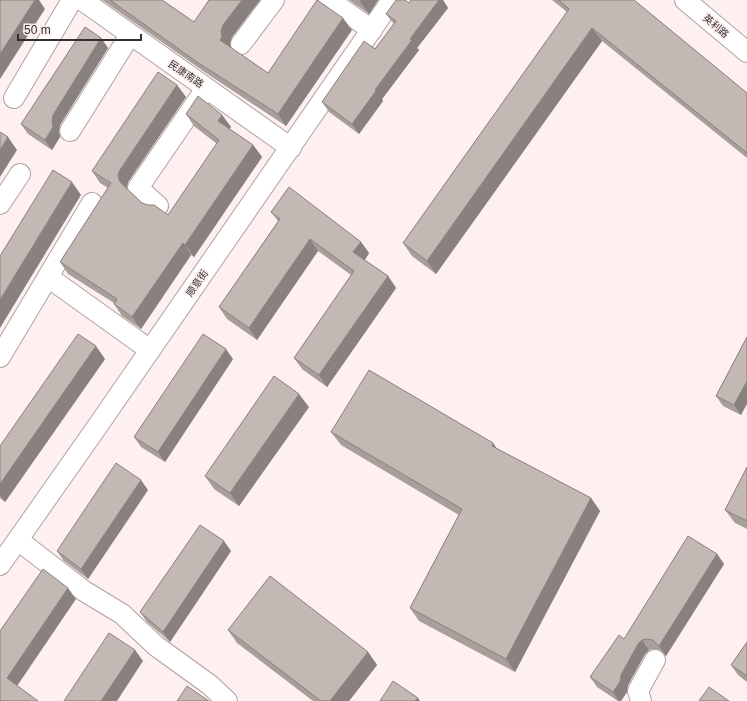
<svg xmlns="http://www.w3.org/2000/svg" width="747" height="701" font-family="Arial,'Noto Sans SC',sans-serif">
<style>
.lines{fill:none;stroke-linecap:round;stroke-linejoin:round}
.minor-casing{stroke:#afa3a2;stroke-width:22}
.minor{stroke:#fff;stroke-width:20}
.wall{fill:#a89e9a}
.shaded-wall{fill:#88817d}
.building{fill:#c3b8b3;stroke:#88817d}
.labels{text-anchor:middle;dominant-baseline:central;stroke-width:3.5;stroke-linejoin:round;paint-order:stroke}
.street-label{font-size:10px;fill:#342f2f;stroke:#fef0f0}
</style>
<rect width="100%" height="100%" fill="#fef0f0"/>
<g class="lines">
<defs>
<g id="minor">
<polyline points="82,0 291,148"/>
<polyline points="329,0 372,30"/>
<polyline points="685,0 747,52"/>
<polyline points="241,44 274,0"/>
<polyline points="14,98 72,0"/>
<polyline points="70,131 130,35"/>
<polyline points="0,204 20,174"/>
<polyline points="158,206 138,188 203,93"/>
<polyline points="48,277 150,350"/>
<polyline points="0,357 92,203"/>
<polyline points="18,540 84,591 122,614 156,646 210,685 227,701"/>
<polyline points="0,565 99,424 392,0"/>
<polyline points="641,701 638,691 655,660"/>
</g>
</defs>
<use href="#minor" class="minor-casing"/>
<use href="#minor" class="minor"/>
</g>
<g class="wall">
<polygon points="102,0 162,0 194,22 209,0 260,0 232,37 230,43 230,47 268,73 352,30 286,126 206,73"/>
<polygon points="349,0 378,0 369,14"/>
<polygon points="411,0 443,0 448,8 417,48 419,50 382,99 383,101 359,134 329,112 322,102 375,49 394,24 386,14 409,3"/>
<polygon points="552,0 634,0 747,93 747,158 602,41 436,274 412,256 403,243 567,12"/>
<polygon points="101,38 108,48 60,125 59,131 60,137 52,150 28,134 21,124"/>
<polygon points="177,85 186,97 128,182 127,187 127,189 142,203 168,215 217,144 194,126 186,114 222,115 231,127 229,129 253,145 262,157 194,257 191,255 141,329 122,316 114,304 114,303 68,274 60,262 108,188 100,183 92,171"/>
<polygon points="271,212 361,242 369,253 365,260 388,276 396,288 327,387 302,369 294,358 351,275 318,251 257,340 227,319 219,307 278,221"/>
<polygon points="747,337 741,415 723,406 716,396"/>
<polygon points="105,359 5,502 0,498 0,446"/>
<polygon points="233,359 165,462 141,447 134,437"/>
<polygon points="309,407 239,506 214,489 205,476"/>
<polygon points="331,432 493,443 497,449 591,498 600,511 515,672 419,621 410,608 459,515 341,445"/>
<polygon points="747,467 747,529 735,523 725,510"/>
<polygon points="148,490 88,579 64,561 57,551"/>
<polygon points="231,551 170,642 147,622 140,612"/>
<polygon points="717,554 724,564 666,656 660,650 654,649 649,650 645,654 628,685 627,692 621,701 618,701 597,687 590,677 624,639"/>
<polygon points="228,630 368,652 377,665 349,701 313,701 237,643"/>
<polygon points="747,642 747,682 738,675 731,665"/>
</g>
<g class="shaded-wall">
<polygon points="35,0 39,0 45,9 0,79 0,54"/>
<polygon points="242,0 260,0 232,37 230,43 231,49 220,40 221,31 223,25"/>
<polygon points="361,0 378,0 369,14 360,2"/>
<polygon points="439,0 443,0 448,8 417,48 419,50 382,99 383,101 359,134 352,124 375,90 410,39"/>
<polygon points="343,18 352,30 286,126 278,114"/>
<polygon points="592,28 602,41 436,274 427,261"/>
<polygon points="101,38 108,48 60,125 59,131 60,137 52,150 45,140 53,115"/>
<polygon points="177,85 186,97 128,182 127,187 127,192 119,180 118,175 120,170"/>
<polygon points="222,115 231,127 226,133 218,121"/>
<polygon points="8,137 17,150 0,177 0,150"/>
<polygon points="253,145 262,157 194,257 185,245"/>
<polygon points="72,182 81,195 0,328 0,300"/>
<polygon points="310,239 318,251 257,340 249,328"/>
<polygon points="361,242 369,253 362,264 353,252"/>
<polygon points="183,243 191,255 141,329 132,317"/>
<polygon points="388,276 396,288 327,387 319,375"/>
<polygon points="96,346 105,359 5,502 0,495 0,484"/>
<polygon points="226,349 233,359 165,462 158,452"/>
<polygon points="747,381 747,404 741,415 734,405"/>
<polygon points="299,394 309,407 239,506 230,493"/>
<polygon points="493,443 502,456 492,446"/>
<polygon points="141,480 148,490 88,579 81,569"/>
<polygon points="591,498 600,511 515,672 506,659"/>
<polygon points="224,541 231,551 170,642 163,632"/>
<polygon points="717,554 724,564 666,656 659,646"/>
<polygon points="68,588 76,599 15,689 7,678"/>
<polygon points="642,640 649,650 645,654 628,685 627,692 621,701 619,701 613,692 621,675 638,644"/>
<polygon points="135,650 143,661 117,701 101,701"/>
<polygon points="368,652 377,665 349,701 330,701"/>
<polygon points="418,698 420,701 415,701"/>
</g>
<g class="building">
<polygon points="0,0 35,0 0,54"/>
<polygon points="110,0 162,0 194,22 209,0 242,0 223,25 221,31 222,37 220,40 268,73 317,0 343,18 278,114 197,62"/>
<polygon points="396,0 405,0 409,3 411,0 439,0 410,39 412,40 375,90 376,91 352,124 322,102 364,41 375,49 396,21 386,14"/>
<polygon points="559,0 634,0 747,93 747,153 592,28 427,261 403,243 569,9"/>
<polygon points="85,27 101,38 53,115 52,121 53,127 45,140 21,124"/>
<polygon points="158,72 177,85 120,170 118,175 119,180 122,184 142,203 148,205 154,205 168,215 219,140 186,114 198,96 222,115 218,121 253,145 185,245 183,243 132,317 114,304 117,299 60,262 111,183 92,171"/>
<polygon points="0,132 8,137 0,150"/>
<polygon points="53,170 72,182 0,300 0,256"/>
<polygon points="289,187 361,242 353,252 388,276 319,375 294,358 354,271 310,239 249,328 219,307 280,219 271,212"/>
<polygon points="78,334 96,346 0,484 0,446"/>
<polygon points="203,334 226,349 158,452 134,437"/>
<polygon points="747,337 747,381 734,405 716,396"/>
<polygon points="369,370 493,443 492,446 591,498 506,659 410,608 462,509 331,432"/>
<polygon points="274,376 299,394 230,493 205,476"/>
<polygon points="116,463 141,480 81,569 57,551"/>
<polygon points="747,467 747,521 725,510"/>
<polygon points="200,525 224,541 163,632 140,612"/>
<polygon points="688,536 717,554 659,646 653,640 647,639 642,640 638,644 621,675 620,682 613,692 590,677 619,635 624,639"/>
<polygon points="43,569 68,588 7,678 38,701 1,701 0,700 0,631"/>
<polygon points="270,576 368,652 330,701 321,701 228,630"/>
<polygon points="109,633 135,650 101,701 64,701"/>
<polygon points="747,642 747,676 731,665"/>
<polygon points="393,681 418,698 415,701 380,701"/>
<polygon points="187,686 209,701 177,701"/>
<polygon points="709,687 729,701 699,701"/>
</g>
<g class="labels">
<g class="street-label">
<text transform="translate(716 26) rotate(40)">英利路</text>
<text transform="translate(186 74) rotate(35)">民康南路</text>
<text transform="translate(197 283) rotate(-55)">顺意街</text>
</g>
</g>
<path d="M18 34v6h123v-6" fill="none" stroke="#342f2f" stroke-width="2"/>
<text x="24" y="34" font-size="12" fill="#342f2f" stroke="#fef0f0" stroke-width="3" paint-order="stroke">50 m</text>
</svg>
